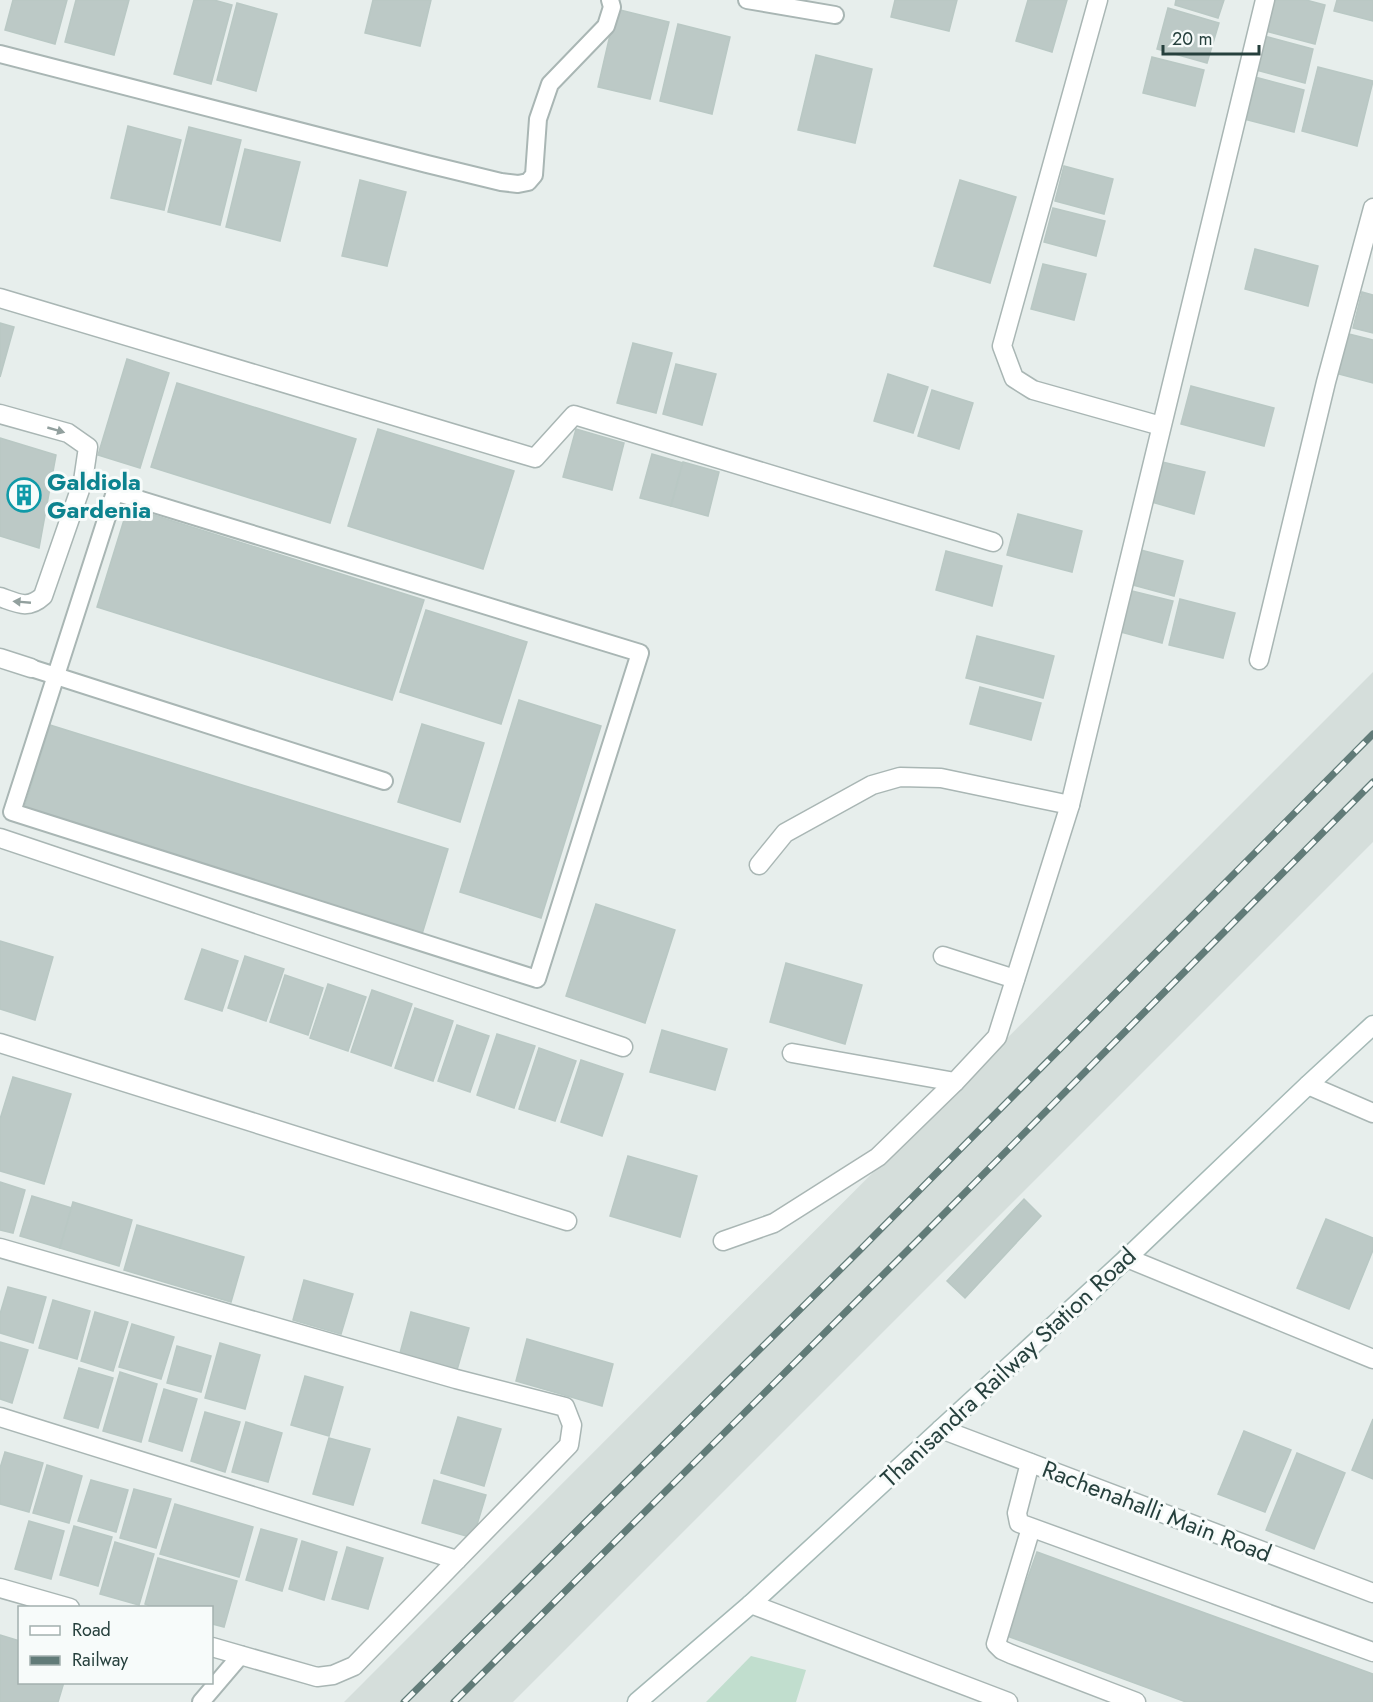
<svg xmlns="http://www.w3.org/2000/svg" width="1373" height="1702" font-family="Jost,sans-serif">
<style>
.built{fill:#d5dedb}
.green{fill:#c1dece}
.building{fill:#bcc9c6;stroke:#b9c8c4;stroke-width:1.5}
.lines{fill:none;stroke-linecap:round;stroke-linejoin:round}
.lane-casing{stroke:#a9b6b4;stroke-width:20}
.street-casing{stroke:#a9b6b4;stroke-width:21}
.secondary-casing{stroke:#a5b9b6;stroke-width:21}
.lane{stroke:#fff;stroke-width:16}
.street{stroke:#fff;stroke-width:18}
.secondary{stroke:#fff;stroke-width:18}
.rail-casing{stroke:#617b78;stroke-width:7}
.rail{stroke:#f7fbfa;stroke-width:4.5;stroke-dasharray:14;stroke-linecap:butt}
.oneway{fill:#92a09e}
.labels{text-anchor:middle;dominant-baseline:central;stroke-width:6;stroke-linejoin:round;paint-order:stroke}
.culture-label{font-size:24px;font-weight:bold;fill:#0d838f;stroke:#f7fbfa;text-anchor:start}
.street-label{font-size:24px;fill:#26403d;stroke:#f7fbfa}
</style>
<rect width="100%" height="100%" fill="#e7eeec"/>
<polygon class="built" points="1373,672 1373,842 513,1702 344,1702"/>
<polygon class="green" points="751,1656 806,1670 796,1702 706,1702"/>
<g class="building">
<polygon points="13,0 67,0 55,44 5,30"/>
<polygon points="76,0 129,0 114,55 65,42"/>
<polygon points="194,0 214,0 232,5 211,84 174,74"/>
<polygon points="373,0 431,0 420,46 365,33"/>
<polygon points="895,0 957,0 949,31 891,17"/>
<polygon points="1028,0 1067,0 1052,52 1016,41"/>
<polygon points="1176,0 1224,0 1218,18 1175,5"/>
<polygon points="1273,0 1306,0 1325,5 1315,44 1265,31"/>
<polygon points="1337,0 1373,0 1373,21 1334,11"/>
<polygon points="237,3 277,14 256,91 217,80"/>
<polygon points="1168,8 1219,23 1207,63 1157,49"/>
<polygon points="616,9 669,22 650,99 598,87"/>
<polygon points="678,24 730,37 712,114 660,101"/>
<polygon points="1264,36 1313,49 1305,83 1256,70"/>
<polygon points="816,55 872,69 855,143 798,130"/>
<polygon points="1152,57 1204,70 1195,106 1143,93"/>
<polygon points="1318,67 1373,81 1357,146 1302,131"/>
<polygon points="1251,76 1304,90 1294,132 1240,118"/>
<polygon points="128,126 181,140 164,210 111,198"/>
<polygon points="189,127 241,140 220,225 168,212"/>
<polygon points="245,149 300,162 280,241 226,227"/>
<polygon points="1064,166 1113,179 1104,214 1055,201"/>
<polygon points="360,180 406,192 387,266 342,256"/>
<polygon points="960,180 1016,197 990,283 934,266"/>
<polygon points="1053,208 1105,221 1096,256 1044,242"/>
<polygon points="1255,249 1318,266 1308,306 1245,289"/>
<polygon points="1043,264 1086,274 1074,320 1031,309"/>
<polygon points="1362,292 1373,295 1373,333 1353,328"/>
<polygon points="0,323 14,327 0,377"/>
<polygon points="1345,333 1373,340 1373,383 1335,373"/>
<polygon points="633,343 672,353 656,413 617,403"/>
<polygon points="127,359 169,373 140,468 98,455"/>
<polygon points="676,364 716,374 702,425 663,414"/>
<polygon points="888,374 928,387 913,433 874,421"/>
<polygon points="177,383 356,439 330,523 151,467"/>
<polygon points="1191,386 1274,408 1264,446 1181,424"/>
<polygon points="932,390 973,403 959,449 918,436"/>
<polygon points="378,429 514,471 483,569 348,526"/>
<polygon points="576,429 624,443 612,490 563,477"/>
<polygon points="0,438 56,455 39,548 0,536"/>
<polygon points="652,454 683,463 671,506 640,498"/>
<polygon points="1158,461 1205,472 1194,514 1148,501"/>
<polygon points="683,462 719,472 708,516 671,506"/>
<polygon points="128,507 424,600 392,700 97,607"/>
<polygon points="1018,514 1082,531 1072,572 1007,555"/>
<polygon points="1137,549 1183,561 1174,596 1129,584"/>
<polygon points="946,551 1002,566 992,606 936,590"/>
<polygon points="1128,590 1173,601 1162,643 1117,631"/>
<polygon points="1180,599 1235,613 1223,658 1169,645"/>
<polygon points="426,610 527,642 501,724 400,692"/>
<polygon points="977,636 1054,656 1043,698 966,678"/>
<polygon points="980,687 1041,703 1031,740 970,724"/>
<polygon points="519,700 601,726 541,918 460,892"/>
<polygon points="422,724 484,743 460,822 398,802"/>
<polygon points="50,725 448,849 422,934 24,809"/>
<polygon points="596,904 675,930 645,1023 566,996"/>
<polygon points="0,941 53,957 35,1020 0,1009"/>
<polygon points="202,949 238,961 222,1011 185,999"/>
<polygon points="245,956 284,969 266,1021 228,1008"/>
<polygon points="786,963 862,985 845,1044 770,1022"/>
<polygon points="285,975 323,988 308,1035 270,1022"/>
<polygon points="328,984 366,997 348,1051 310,1038"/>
<polygon points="372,990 412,1004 391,1066 351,1052"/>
<polygon points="415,1008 453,1021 433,1081 395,1068"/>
<polygon points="457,1025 489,1036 470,1092 438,1081"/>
<polygon points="662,1030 727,1049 715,1090 650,1072"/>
<polygon points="497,1034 535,1046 514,1108 477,1095"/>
<polygon points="539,1048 576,1061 555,1121 519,1109"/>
<polygon points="581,1060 623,1074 602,1136 561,1122"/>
<polygon points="13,1077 71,1094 44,1184 0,1171 0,1119"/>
<polygon points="628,1156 697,1176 680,1237 610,1216"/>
<polygon points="0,1182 25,1190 13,1233 0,1230"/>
<polygon points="32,1196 72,1208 60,1248 20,1236"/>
<polygon points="1024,1199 1041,1216 965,1298 947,1281"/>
<polygon points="73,1202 132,1220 119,1266 60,1248"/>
<polygon points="1326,1219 1373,1238 1373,1250 1349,1309 1297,1288"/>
<polygon points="137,1225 244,1257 231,1302 124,1270"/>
<polygon points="304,1280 353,1294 341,1334 293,1320"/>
<polygon points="8,1287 46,1297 33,1343 0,1333 0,1314"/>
<polygon points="53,1300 90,1311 77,1359 39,1348"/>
<polygon points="95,1312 128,1322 113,1371 81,1361"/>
<polygon points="411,1312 469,1328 457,1370 400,1353"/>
<polygon points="132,1324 174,1337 161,1379 119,1367"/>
<polygon points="527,1339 613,1364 602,1406 516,1381"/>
<polygon points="0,1342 28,1350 12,1403 0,1399"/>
<polygon points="220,1343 260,1355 245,1409 205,1398"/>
<polygon points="177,1346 211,1356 201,1392 167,1383"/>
<polygon points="79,1368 113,1378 98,1428 64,1418"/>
<polygon points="120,1372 157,1384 141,1442 103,1431"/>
<polygon points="305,1376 343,1387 329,1436 291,1425"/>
<polygon points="164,1389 197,1399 182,1451 149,1441"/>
<polygon points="205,1412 240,1422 225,1472 191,1461"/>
<polygon points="458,1417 501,1429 484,1486 441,1473"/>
<polygon points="1373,1419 1373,1479 1352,1470"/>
<polygon points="246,1422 282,1433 268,1482 232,1472"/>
<polygon points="1244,1431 1291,1450 1265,1512 1218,1494"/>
<polygon points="329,1438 370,1449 353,1505 313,1494"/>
<polygon points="5,1452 43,1463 29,1512 0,1504 0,1468"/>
<polygon points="1297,1453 1345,1473 1314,1549 1266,1530"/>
<polygon points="47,1465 82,1476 69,1523 33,1513"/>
<polygon points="91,1480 128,1490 116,1532 78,1521"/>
<polygon points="434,1480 486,1495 473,1538 422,1523"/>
<polygon points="134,1489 171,1499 156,1548 120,1538"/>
<polygon points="175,1504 253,1527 239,1577 160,1554"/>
<polygon points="29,1521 64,1531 51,1579 15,1569"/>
<polygon points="74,1526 112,1537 98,1586 60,1575"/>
<polygon points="261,1529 297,1539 282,1591 246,1580"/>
<polygon points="302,1541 337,1552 324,1600 289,1589"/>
<polygon points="115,1542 154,1554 139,1605 100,1594"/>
<polygon points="347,1547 383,1558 368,1609 332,1599"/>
<polygon points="1037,1552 1373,1674 1373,1702 1186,1702 1007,1636"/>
<polygon points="158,1558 237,1581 224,1627 212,1624 212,1608 156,1608 145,1604"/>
<polygon points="0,1635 20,1641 20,1682 64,1682 58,1702 0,1702"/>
</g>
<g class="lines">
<defs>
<g id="lane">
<polyline points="747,0 835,15"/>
<polyline points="0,54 427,164 501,182 518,184 528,182 534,175 538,119 550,84 606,26 612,7 610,0"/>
<polygon points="115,492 640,653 537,979 12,812"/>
<polyline points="31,668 384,781"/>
<polyline points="201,1702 241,1655"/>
</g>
<g id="street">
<polyline points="1098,0 1002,346 1014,378 1033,390 1161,426"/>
<polyline points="0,298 535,458 574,415 993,542"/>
<path d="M0,414l68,19 20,14 -5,34 -40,115c-15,14 -26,7 -43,1"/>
<polyline points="0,658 31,668"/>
<polyline points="1259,660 1326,382 1373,208"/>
<polyline points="0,838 623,1047"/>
<polyline points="759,865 785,833 872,785 900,777 941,778 1070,805"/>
<polyline points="943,956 1015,979"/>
<polyline points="0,1043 567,1221"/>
<polyline points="792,1053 955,1082 997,1037 1070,805 1265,0"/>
<polyline points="1308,1085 1373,1113"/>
<polyline points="723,1241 774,1223 878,1157 955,1082"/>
<polyline points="0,1248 456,1379 565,1407 572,1425 569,1445 457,1560 0,1417"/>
<polyline points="1127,1258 1373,1359"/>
<polyline points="941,1429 1373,1593"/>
<polyline points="1030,1463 1017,1513 1019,1523 1373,1652"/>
<polyline points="1031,1528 996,1644 1002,1650 1011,1654 1136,1702"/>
<polyline points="0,1588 70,1608"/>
<polyline points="751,1604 1008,1702"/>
<polyline points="212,1647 317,1677 333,1675 354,1666 457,1560"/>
</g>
<polyline id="secondary" points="637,1702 751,1604 1127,1258 1308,1085 1373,1025"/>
</defs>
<use href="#lane" class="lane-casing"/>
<use href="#street" class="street-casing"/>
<use href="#secondary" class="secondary-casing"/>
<use href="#lane" class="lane"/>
<use href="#street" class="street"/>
<use href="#secondary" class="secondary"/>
<defs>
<g id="rail">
<polyline points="404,1702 860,1250 1373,734"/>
<polyline points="454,1702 919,1239 1373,782"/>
</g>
</defs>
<use href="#rail" class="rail-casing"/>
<use href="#rail" class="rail"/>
</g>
<defs><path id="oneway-solid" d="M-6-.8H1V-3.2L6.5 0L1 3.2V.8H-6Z" transform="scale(1.5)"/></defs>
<g class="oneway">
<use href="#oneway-solid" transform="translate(56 430) rotate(16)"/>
<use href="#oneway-solid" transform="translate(22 602) rotate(-175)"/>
</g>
<defs>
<symbol id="building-ring" viewBox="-11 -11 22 22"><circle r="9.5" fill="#f7fbfa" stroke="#0f9aa8" stroke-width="1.5"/><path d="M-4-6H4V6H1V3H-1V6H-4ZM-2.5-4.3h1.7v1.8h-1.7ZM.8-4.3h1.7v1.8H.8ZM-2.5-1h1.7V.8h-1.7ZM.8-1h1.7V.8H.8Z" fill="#0f9aa8"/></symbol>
</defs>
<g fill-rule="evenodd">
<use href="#building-ring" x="5" y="476" width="38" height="38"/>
</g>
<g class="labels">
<g class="culture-label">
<text x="47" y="481">Galdiola<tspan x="47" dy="28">Gardenia</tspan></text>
</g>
<g class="street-label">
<text transform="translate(1008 1367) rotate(-43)">Thanisandra Railway Station Road</text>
<text transform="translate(1157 1511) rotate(21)">Rachenahalli Main Road</text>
</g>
</g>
<rect x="18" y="1606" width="195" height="78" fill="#f7fbfa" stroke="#a3b0ae" stroke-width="1.5"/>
<rect x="30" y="1626" width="30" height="9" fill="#ffffff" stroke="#a3b0ae" stroke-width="1.5"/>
<text x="72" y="1636" font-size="18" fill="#26403d">Road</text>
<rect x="30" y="1656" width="30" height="9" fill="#617b78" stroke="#a3b0ae" stroke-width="1.5"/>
<text x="72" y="1666" font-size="18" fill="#26403d">Railway</text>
<path d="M1163 45v9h96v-9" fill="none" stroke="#26403d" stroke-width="3"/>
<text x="1172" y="45" font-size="18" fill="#26403d" stroke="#f7fbfa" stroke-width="4.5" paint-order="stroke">20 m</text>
</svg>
